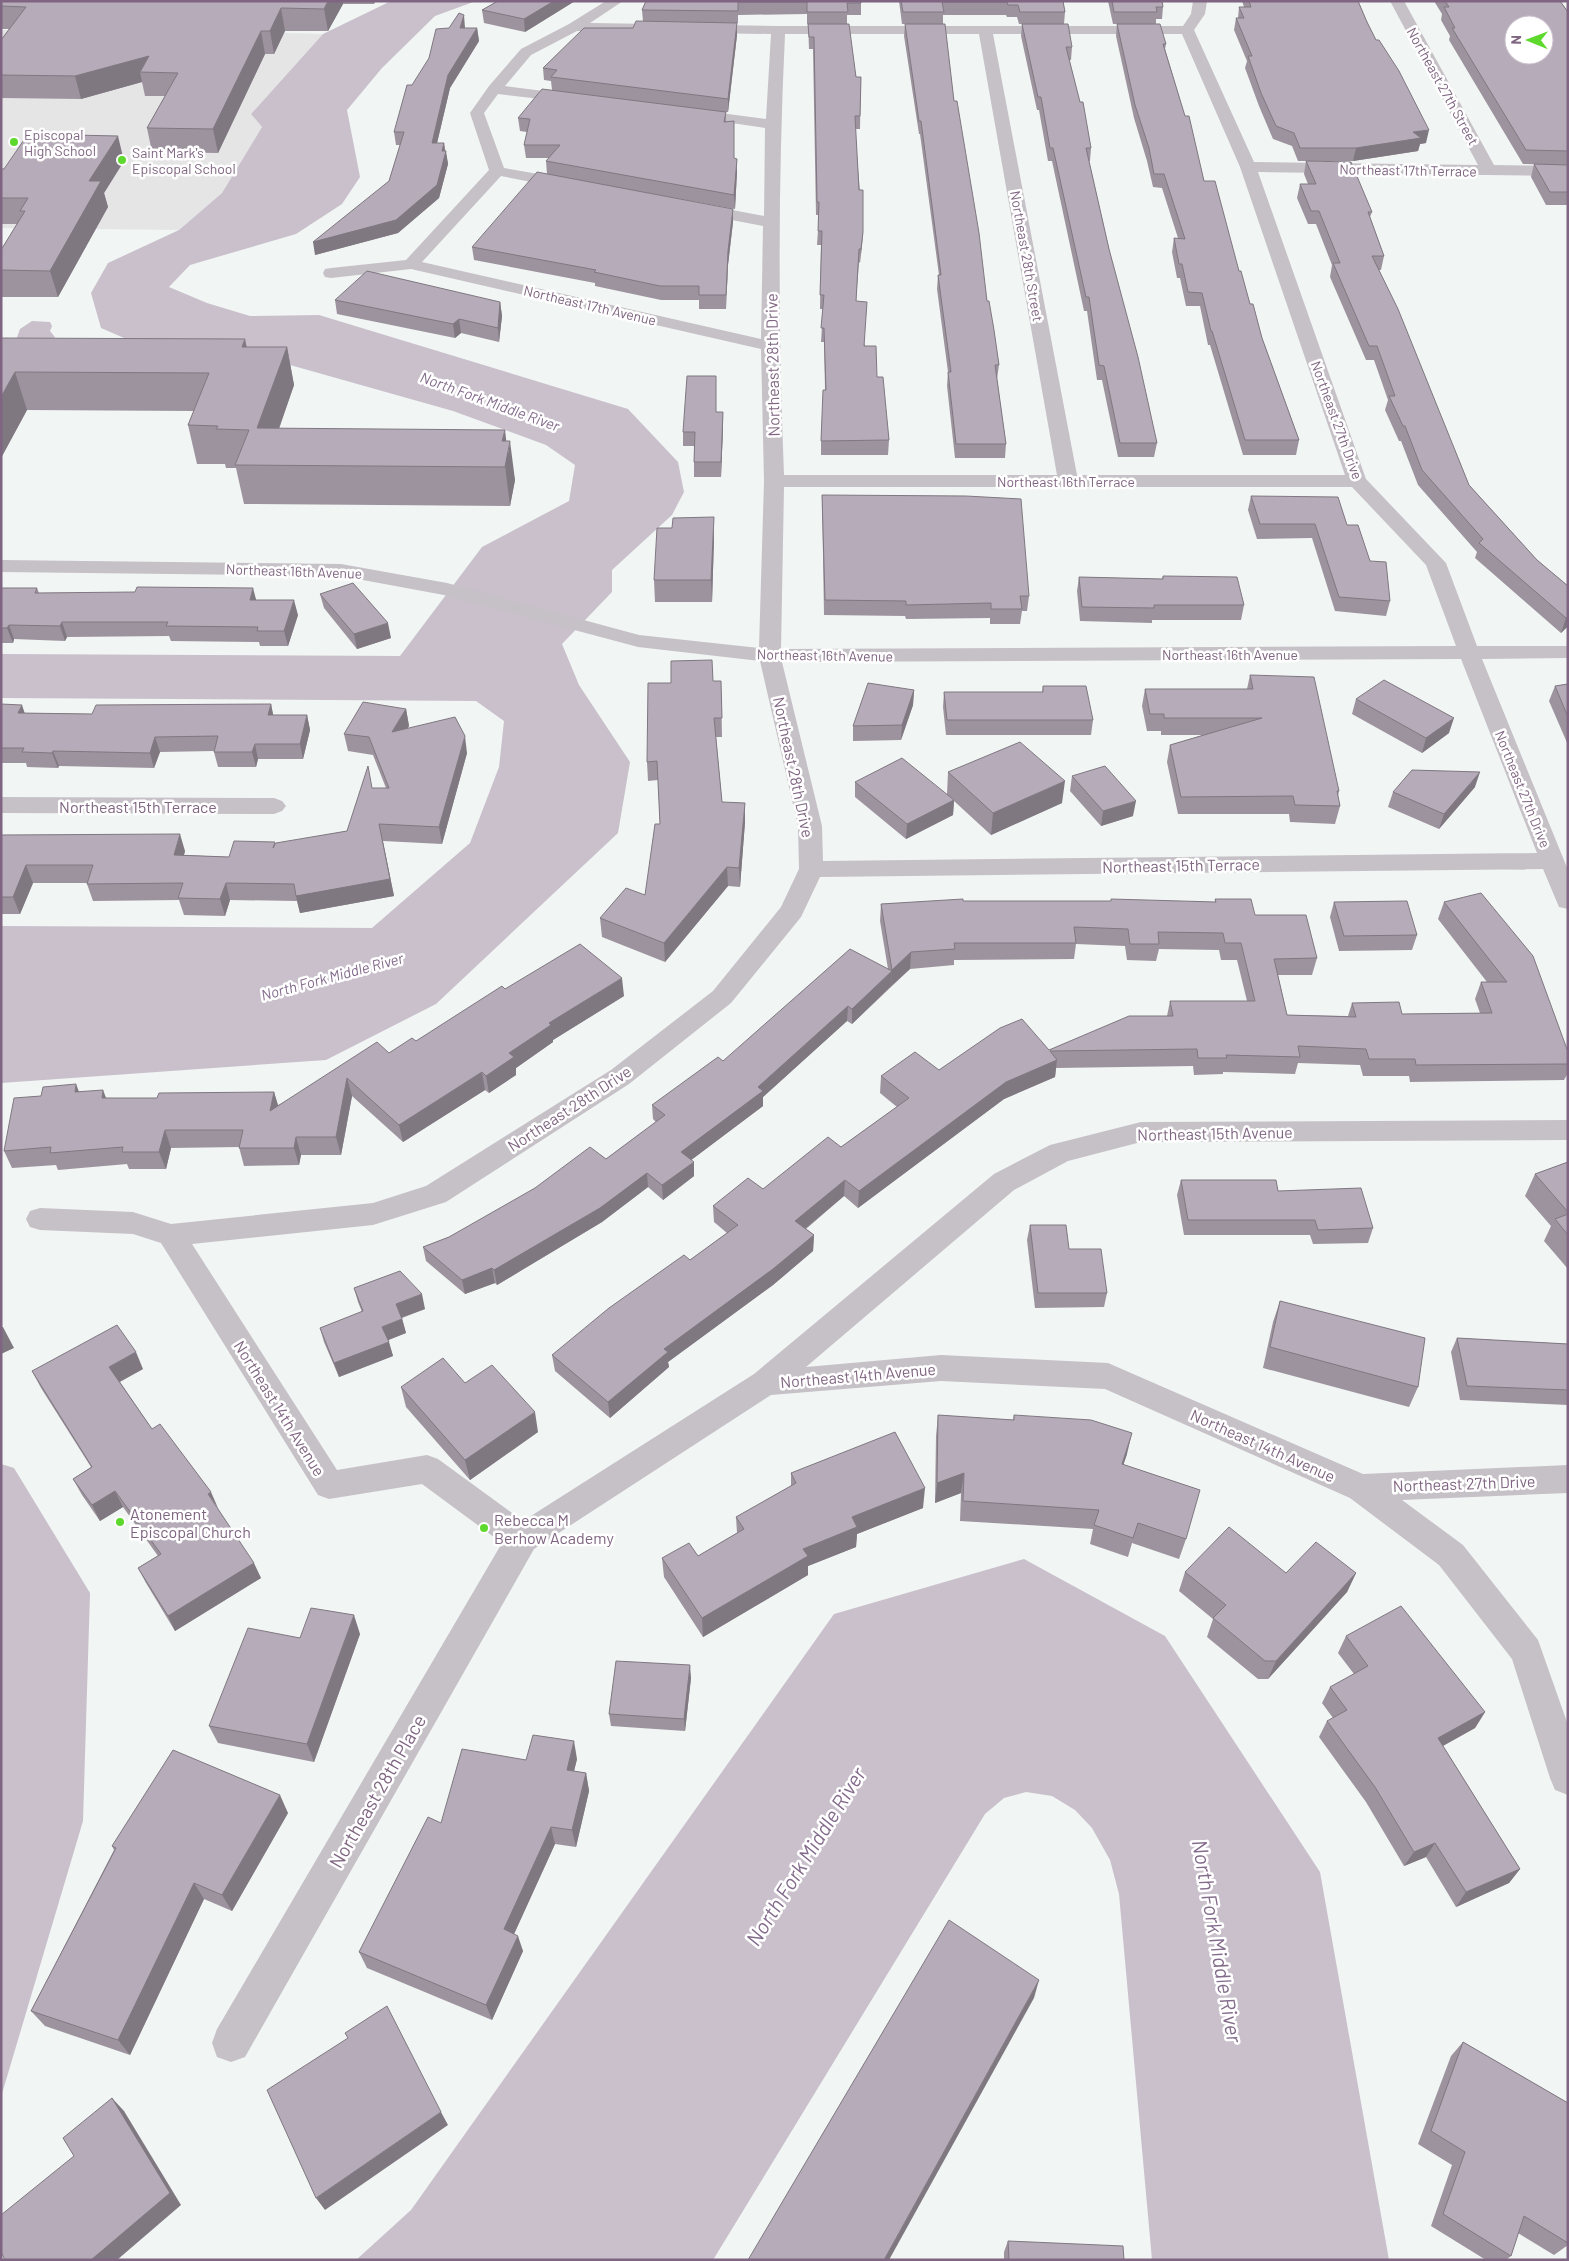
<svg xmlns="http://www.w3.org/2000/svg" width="1569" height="2261" font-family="Barlow,sans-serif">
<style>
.built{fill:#e5e5e6}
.water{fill:#c9c0cc}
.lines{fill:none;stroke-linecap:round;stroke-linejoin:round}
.minor{fill:#c6c0c7;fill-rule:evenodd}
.wall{fill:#9d939e}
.shaded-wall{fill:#7f7881}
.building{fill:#b6abb8;stroke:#7f7881;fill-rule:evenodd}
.poi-dot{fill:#5dd92d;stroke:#fff;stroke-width:2}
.labels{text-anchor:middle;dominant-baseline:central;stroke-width:5;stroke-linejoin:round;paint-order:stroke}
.far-street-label{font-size:14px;fill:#7f6581;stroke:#fff}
.far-poi-label{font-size:14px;fill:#7f6581;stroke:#fff;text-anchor:start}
.far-water-label{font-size:15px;font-style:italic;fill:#836b8b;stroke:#fff}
.street-label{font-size:16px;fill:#7f6581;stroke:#fff}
.poi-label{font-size:16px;fill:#7f6581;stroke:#fff;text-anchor:start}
.near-street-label{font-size:19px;fill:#7f6581;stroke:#fff}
.near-water-label{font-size:21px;font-style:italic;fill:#836b8b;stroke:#fff}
</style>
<rect width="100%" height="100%" fill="#f1f5f3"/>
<polygon class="built" points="1,30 257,32 323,34 251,114 262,127 222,193 179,230 1,228"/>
<g class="water">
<polygon points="391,1 476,1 435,16 382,68 347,110 360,177 342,204 296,234 190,265 169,287 207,303 250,316 319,315 628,409 678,462 684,492 672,515 612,570 612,592 562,644 579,685 630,762 618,833 436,1004 326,1060 1,1083 1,926 372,928 470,843 499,767 504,721 476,701 1,698 1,654 400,656 482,547 569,501 575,465 546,445 453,411 283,363 168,357 101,328 91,293 108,263 179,230 222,193 262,127 251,114 323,34"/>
<polygon points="32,321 50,322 52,326 50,331 55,337 52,339 16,340 20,329"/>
<polygon points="1,1464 14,1468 90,1593 83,1821 1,2097"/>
<polygon points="1024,1559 1165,1636 1320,1872 1389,2260 1152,2260 1119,1894 1110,1860 1092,1828 1075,1810 1052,1796 1026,1792 1004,1798 985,1814 713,2260 356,2260 411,2210 834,1614"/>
</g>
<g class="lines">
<g class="minor">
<path d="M606,1h17l-33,22 188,3h405l8,-12 2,-13h14l-2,13 -11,16 60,132 224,3 -88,-164h14l90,164 74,1v10l-310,-4 108,307 80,84 31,83h91v12l-86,1 86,211v39l-9,-2 -16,-38 -723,8 -19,40 -70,86 -102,81 -183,118 -73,23 -181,19 145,226 90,-15 11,4 85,62 231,-147 240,-200 56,-29 91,-23 427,-2v20l-427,2 -73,19 -54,29 -208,177 135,-12 167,8 255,111 205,-9v28l-166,7 61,45 75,95 30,85v70l-13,-5 -5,-12 -38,-119 -73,-94 -89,-67 -245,-109 -164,-8 -170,14 -237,154 -289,508 -14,5 -14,-5 -5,-14 5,-14 285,-486 -80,-59 -93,15 -11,-4 -157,-252 -28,-9 -93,-4 -10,-3 -4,-8 4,-8 10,-3 93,4 38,12 202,-21 53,-17 185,-116 102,-79 68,-84 18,-38 -1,-43 -38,-165 -122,-14 -194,-52 -103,-19 -340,-4v-12l340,4 106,19 192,52 120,13 5,-167 -3,-132 -350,-80 -80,9 -6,-1 -2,-4 2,-4 6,-1 75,-8 83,-90 -19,-57 19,-27 32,-37 48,-25zM577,31l194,3 -5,85 -76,-10 -5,1 -2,3 2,3 5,1 75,11 -1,88 -69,-13 -6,2 -2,3 2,3 6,2 68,13 -2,113 -339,-77 79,-86 66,13 6,-2 2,-3 -2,-3 -6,-2 -63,-11 -20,-55 14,-19 77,9 5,-1 2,-3 -7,-4 -70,-9 26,-31zM785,34h194l78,441h-273c-6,-148 -6,-293 1,-441zM993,34h189l58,133 105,308h-268zM784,487h568l74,78 30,81 -675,3zM1461,659l76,194 -714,8 -1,-35 -40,-164z"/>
<polygon points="1,797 274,798 282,801 286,806 282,811 274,814 1,813"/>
</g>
</g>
<g class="wall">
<polygon points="1,1 376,1 374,4 343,4 328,31 285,31 274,54 265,54 218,153 152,152 147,128 165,96 145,96 142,82 81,99 1,98 1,40 9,29 1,29"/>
<polygon points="498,1 575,1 525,32 484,23 482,10"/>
<polygon points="646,1 861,1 861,15 847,15 847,24 856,77 861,77 860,129 855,129 863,232 860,263 859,262 856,301 865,346 877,377 889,440 888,455 821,455 821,441 825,390 824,342 821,342 823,309 820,309 821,245 817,245 819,215 816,215 813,49 809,49 808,24 807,24 807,14 738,15 738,23 737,23 737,35 728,112 726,112 726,122 734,121 734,159 737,159 737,172 735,209 637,191 733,222 728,265 726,309 699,309 699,300 661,300 595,286 595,283 474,260 472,247 547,174 546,161 549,158 526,158 524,145 527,132 520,131 518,118 552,90 551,81 544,80 543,68 633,28 643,22 642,10"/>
<polygon points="899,1 1063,1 1065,12 1064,24 1072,47 1071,60 1069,60 1091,148 1090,161 1089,161 1109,249 1157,443 1154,457 1118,457 1102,380 1097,380 1087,311 1084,311 1052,161 1048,161 1039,110 1037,110 1021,36 1022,24 1019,24 1017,17 1007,17 1006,15 943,15 943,24 954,101 987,301 999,365 997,379 1006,444 1005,458 955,458 947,386 948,372 937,289 938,275 939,275 920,134 919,134 904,36 905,24 902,24"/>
<polygon points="1108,1 1162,1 1163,7 1162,19 1156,19 1156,24 1166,44 1165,49 1204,181 1239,271 1262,338 1299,440 1296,455 1243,455 1210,345 1208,345 1200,306 1186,306 1180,278 1177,278 1172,252 1174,238 1178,238 1162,188 1153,187 1147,161 1134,118 1116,36 1117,24 1113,24"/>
<polygon points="1242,1 1358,1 1367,22 1426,143 1420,144 1418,151 1353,161 1298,161 1292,146 1273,139 1259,106 1245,68 1247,61 1234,30 1236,18 1238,18 1239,7 1244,7"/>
<polygon points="1434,1 1560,1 1568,12 1568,205 1546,205 1531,177 1534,164 1563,165 1523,164 1449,40 1450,36 1441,20 1442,14"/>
<polygon points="465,28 477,28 479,41 450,88 437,143 444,143 448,164 439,198 398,233 315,255 389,181 400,145 396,145 394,132"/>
<polygon points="124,161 104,193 108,207 58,297 1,297 1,250 17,224 1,224 1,169"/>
<polygon points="1306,161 1372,212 1370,217 1384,256 1381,270 1379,270 1469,485 1537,560 1568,586 1568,626 1561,633 1475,558 1477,552 1418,485 1401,441 1399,441 1385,410 1388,400 1374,360 1366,360 1330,277 1332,265 1316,224 1308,224 1297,198 1300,184 1308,184 1304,174"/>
<polygon points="335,300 500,302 502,316 499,342 461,333 455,338 337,314"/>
<polygon points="1,338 247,347 287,347 294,385 279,429 506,441 515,480 510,506 244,504 236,468 226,468 225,464 197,464 188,425 194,411 27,410 1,458"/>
<polygon points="716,390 716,412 723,412 723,427 721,477 694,477 694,446 683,446 683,432"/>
<polygon points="822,495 1029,596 1027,611 1022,611 1020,624 990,624 990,618 906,619 905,616 824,615"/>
<polygon points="1251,496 1347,525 1370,561 1390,601 1386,616 1335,611 1312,538 1257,539 1248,510"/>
<polygon points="672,528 714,539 712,602 655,602 654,580"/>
<polygon points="1163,576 1244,605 1241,620 1152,620 1152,623 1080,621 1077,591 1079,577 1162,579"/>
<polygon points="1,588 37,588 39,593 256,600 298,615 288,646 260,646 259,642 171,641 169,636 67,637 65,641 14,639 13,643 1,643"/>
<polygon points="320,594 391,638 357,649 324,608"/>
<polygon points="1250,675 1339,791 1338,796 1340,806 1335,824 1290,822 1289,814 1178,814 1167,762 1170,745 1203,735 1161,735 1161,731 1147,731 1142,706 1145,689 1247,689"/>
<polygon points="713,681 721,681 722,737 716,737 722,802 745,822 740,887 728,886 665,962 602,937 600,918 645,895 660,824 658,780 648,781 647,762"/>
<polygon points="1568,684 1568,745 1549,701 1555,686"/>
<polygon points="1043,686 1093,720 1091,735 946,735 943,707 944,692 1042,692"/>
<polygon points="914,690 913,705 901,740 853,741 853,726"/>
<polygon points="1356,699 1449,733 1422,753 1352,714"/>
<polygon points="1,704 25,713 92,714 271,704 273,715 307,715 310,730 303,759 258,759 256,767 218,767 214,752 214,751 160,752 154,768 59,766 58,768 27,767 26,763 1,763"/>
<polygon points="406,709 409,726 407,729 467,753 442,844 383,841 394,896 300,913 297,901 230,900 225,916 184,915 179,900 93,901 87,884 88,883 33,883 20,914 1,914 1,835 185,851 184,855 229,857 275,845 347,831 372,788 386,788 373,755 348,751 344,734"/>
<polygon points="948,772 1062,803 991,835 954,801 953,815 906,839 855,797 855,782 947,794"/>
<polygon points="1072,776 1133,816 1101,826 1070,791"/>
<polygon points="1475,787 1439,829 1388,807 1393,792"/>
<polygon points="1215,899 1255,915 1317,958 1312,975 1278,975 1287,1015 1348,1016 1352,1003 1402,1014 1480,1013 1475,999 1481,982 1487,982 1438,919 1444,902 1568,1052 1568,1073 1564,1080 1410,1082 1409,1076 1363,1076 1360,1065 1298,1063 1295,1074 1223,1072 1223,1074 1194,1075 1193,1066 1056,1068 1055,1077 1004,1099 858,1208 844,1196 806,1229 814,1235 813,1251 773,1285 668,1362 669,1367 610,1418 555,1371 552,1355 690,1260 727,1233 714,1222 713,1206 763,1189 841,1147 897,1107 880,1093 881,1076 939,1070 1049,1050 1167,1016 1170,1001 1247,1001 1237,960 1221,960 1219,950 1159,949 1156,961 1127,960 1125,946 1076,944 1074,959 954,960 954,965 910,969 852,1024 847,1021 763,1097 763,1106 691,1160 694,1176 663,1200 648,1187 602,1222 497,1285 495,1283 465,1294 426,1261 423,1247 449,1237 606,1159 656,1122 653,1119 652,1105 723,1061 888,969 880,921 881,904 963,901 1215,902"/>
<polygon points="1334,902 1417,935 1412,950 1339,951 1330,917"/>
<polygon points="505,989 624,996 553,1040 553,1042 516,1068 516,1075 489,1093 485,1090 403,1142 352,1096 341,1155 301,1155 299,1165 244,1166 239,1147 171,1148 166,1169 129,1169 127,1164 58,1170 56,1165 12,1168 4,1151 41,1096 79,1092 106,1098 157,1098 274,1092 278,1105 389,1053 416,1041"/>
<polygon points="1568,1162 1568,1269 1544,1241 1551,1226 1525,1196 1535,1174"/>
<polygon points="1181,1180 1278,1191 1373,1228 1368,1243 1313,1244 1310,1235 1184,1235 1177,1195"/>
<polygon points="1030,1225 1069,1249 1107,1293 1104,1307 1035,1308 1027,1240"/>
<polygon points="354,1288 425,1309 402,1318 406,1333 388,1340 393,1356 339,1377 324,1342 320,1328 362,1312 358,1302"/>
<polygon points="1280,1301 1418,1387 1409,1407 1263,1368 1273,1322"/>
<polygon points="1457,1338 1568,1344 1568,1405 1460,1400 1451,1352"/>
<polygon points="143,1369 120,1382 152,1429 216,1506 261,1578 175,1631 146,1583 138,1568 158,1556 123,1507 100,1521 82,1495 73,1479 91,1467 41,1388 32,1371"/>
<polygon points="465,1383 538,1432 470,1480 406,1407 401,1387"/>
<polygon points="938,1415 1013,1420 1014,1415 1127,1454 1123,1465 1186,1539 1179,1559 1132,1543 1128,1557 1090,1544 1093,1529 960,1521 961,1493 935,1503 936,1436"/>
<polygon points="791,1473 923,1508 857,1534 856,1547 808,1566 808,1575 703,1637 664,1577 662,1558 698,1556 737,1533 736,1517 791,1486"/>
<polygon points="1185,1572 1286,1573 1356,1573 1347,1592 1268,1679 1258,1679 1207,1637 1213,1619 1179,1591"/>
<polygon points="360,1634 314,1762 218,1743 209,1726 300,1638"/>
<polygon points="1346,1636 1485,1712 1475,1728 1443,1746 1520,1869 1509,1883 1456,1907 1426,1857 1404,1866 1366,1802 1319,1737 1327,1721 1333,1718 1322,1703 1330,1687 1354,1674 1338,1653"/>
<polygon points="691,1678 685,1731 611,1726 609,1714"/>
<polygon points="577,1759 574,1771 586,1773 589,1791 576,1847 555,1844 514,1934 523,1951 492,2020 367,1968 359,1952 441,1823 526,1760"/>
<polygon points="288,1813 232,1911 204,1899 130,2055 45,2026 31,2011 114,1850 112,1846"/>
<polygon points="1463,2042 1568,2103 1568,2245 1554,2255 1518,2233 1511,2256 1506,2260 1486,2260 1431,2226 1452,2165 1418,2144 1451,2056"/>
<polygon points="1008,2241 1124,2260 1004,2260 1004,2252"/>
</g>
<g class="shaded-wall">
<polygon points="328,1 343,1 343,4 328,31 324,9"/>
<polygon points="554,1 575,1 525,32 524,19"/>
<polygon points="281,8 285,31 274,54 270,31"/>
<polygon points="464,15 465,28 462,41 460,28"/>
<polygon points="737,23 737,35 728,112 728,99"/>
<polygon points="477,28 479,41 450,88 434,156 432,143 448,75"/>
<polygon points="261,31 265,54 218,153 213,129"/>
<polygon points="149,56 140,72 142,82 81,99 75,76"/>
<polygon points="1429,130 1426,143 1420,144 1418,151 1353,161 1356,148 1413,132"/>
<polygon points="118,136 124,161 104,193 108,207 58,297 50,271 89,181"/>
<polygon points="444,143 445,155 446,151 448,164 439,198 398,233 315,255 313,242 442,151"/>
<polygon points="737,159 737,172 735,209 734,195"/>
<polygon points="733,209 733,222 728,265 726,309 728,251"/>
<polygon points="863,232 862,246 860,263 861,249"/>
<polygon points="500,302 502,316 499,342 498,328"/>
<polygon points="459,319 461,333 455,338 453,324"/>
<polygon points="245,339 253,377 242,347"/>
<polygon points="287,347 294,385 266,465 257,428"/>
<polygon points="15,372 27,410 1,458 1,397"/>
<polygon points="723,412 723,427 721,477 721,462"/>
<polygon points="505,430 508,455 510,441 515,480 510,506 502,441"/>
<polygon points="714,517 714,539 712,602 711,580"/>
<polygon points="253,588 257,603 250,600"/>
<polygon points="294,600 298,615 288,646 284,631"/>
<polygon points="1568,617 1568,626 1561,633 1566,618"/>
<polygon points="62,622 67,637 65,641 60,626"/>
<polygon points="388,623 391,638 357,649 354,634"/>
<polygon points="9,625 14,639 13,643 7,628"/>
<polygon points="914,690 913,705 901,740 902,725"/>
<polygon points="271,704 274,719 268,715"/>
<polygon points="22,705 27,720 18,713"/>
<polygon points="406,709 409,726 395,749 392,732"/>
<polygon points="307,715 310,730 303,759 300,744"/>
<polygon points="1454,718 1449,733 1422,753 1426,738"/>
<polygon points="465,736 467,753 442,844 439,827"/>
<polygon points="155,737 160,752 154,768 150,753"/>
<polygon points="255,744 258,759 256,767 252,752"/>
<polygon points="53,751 59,766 58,768 52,753"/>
<polygon points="1480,772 1475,787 1439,829 1444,814"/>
<polygon points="1065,781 1062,803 991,835 993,813"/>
<polygon points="954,800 953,815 906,839 907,824"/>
<polygon points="1136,801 1133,816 1101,826 1103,811"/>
<polygon points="745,803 745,822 740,887 739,868"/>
<polygon points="379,824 394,896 300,913 296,896"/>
<polygon points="180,834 185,851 179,872 174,855"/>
<polygon points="26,865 33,883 20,914 13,897"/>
<polygon points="727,867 728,886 665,962 664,943"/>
<polygon points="226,883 230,900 225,916 220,899"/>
<polygon points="911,952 910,969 891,986 892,970"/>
<polygon points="892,971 891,986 852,1024 852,1009"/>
<polygon points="622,978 624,996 553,1040 553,1042 516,1068 516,1075 489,1093 486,1076 509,1053 549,1023"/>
<polygon points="848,1006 847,1021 763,1097 763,1106 682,1167 681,1152 758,1087"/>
<polygon points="1057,1060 1055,1077 1004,1099 858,1208 859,1191 1006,1082"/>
<polygon points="482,1072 485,1090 403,1142 399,1125"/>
<polygon points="347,1078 352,1096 341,1155 336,1137"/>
<polygon points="76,1084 83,1102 75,1092"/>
<polygon points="103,1090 110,1108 102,1098"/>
<polygon points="274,1092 279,1109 270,1111"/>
<polygon points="165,1130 171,1148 166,1169 159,1152"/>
<polygon points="296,1137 301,1155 299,1165 294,1148"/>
<polygon points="694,1162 694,1176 663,1200 662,1185"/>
<polygon points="647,1173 648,1187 602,1222 497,1285 494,1270"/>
<polygon points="845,1180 844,1196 795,1237 795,1221"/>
<polygon points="814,1235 813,1251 773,1285 668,1362 669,1367 610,1418 608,1402 664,1349"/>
<polygon points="492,1268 495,1283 465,1294 462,1280"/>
<polygon points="422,1294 425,1309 400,1318 396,1304"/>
<polygon points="402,1319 406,1333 386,1341 382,1327"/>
<polygon points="1,1327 3,1327 14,1348 1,1354"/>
<polygon points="389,1342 393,1356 339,1377 334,1363"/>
<polygon points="136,1352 143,1369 117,1383 109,1367"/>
<polygon points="535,1412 538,1432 470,1480 465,1460"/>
<polygon points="1132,1433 1127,1454 1117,1484 1122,1464"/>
<polygon points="964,1473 961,1493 935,1503 937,1483"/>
<polygon points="925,1488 923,1508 857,1534 856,1547 808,1566 808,1575 703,1637 702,1618 803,1549 852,1517"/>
<polygon points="115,1491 123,1507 100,1521 92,1505"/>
<polygon points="211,1492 218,1508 208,1494"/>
<polygon points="254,1563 261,1578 175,1631 168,1616"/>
<polygon points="1356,1573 1347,1592 1268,1679 1276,1661"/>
<polygon points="354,1615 360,1634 314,1762 307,1744"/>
<polygon points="690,1665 691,1678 685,1731 684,1719"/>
<polygon points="1485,1712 1475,1728 1428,1754 1438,1738"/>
<polygon points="574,1741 577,1759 570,1787 567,1770"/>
<polygon points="586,1773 589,1791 576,1847 572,1830"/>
<polygon points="280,1795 288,1813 232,1911 222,1895"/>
<polygon points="551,1827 555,1844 509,1945 504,1929"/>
<polygon points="1435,1843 1426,1857 1404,1866 1414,1852"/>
<polygon points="1520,1869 1509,1883 1456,1907 1466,1892"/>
<polygon points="194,1883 204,1899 130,2055 118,2040"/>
<polygon points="518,1936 523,1951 492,2020 486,2005"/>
<polygon points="1039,1980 1034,1998 889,2260 884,2260"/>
<polygon points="112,2098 124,2111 181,2205 117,2260 91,2260"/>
<polygon points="441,2112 448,2125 325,2210 316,2198"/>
</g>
<g class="building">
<polygon points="1,1 328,1 324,9 281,8 270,31 261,31 213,129 147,128 178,73 140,72 149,56 75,76 1,75 1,40 26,7 1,6"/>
<polygon points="498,1 554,1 524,19 482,10"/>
<polygon points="646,1 861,1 861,3 847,3 848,12 807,12 807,2 738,2 738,11 642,10"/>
<polygon points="901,1 1063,1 1065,12 1020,12 1018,5 1008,5 1007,2 942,2 944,12 903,12"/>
<polygon points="1112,1 1162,1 1163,7 1156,7 1157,12 1114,12"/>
<polygon points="1249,1 1358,1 1367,22 1376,40 1379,40 1399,71 1429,130 1413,132 1421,138 1356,148 1300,148 1294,133 1276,126 1261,93 1248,56 1252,56 1236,18 1244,18 1239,7 1251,7"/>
<path d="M1445,1h115l8,11v139l-42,-1 -74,-122h3l-11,-21h5zM1514,25h30v30h-30z"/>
<polygon points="459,13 464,15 460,28 477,28 448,75 432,143 444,143 442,151 446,151 437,185 396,220 313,242 389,181 404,132 394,132 407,85 412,85 429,58 436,29 449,28"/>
<polygon points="636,21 737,23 728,99 551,77 557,70 543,68 584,28 633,28"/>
<polygon points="808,24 849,24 856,77 861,77 860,116 855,116 859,190 863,190 863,232 861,249 859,249 856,301 867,302 864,346 876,346 877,377 883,377 889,440 821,441 823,390 826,390 824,328 821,328 824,295 820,295 822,231 818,231 819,202 817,202 814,37 809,37"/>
<polygon points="905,24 945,24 954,101 957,101 979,233 987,301 989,301 994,330 999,365 995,365 1006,444 956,444 948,372 951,372 938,275 941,275 921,121 919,121"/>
<polygon points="1022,24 1068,24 1072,47 1066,47 1080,102 1083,102 1091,148 1086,148 1109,249 1138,357 1157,443 1120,443 1104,366 1099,365 1089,297 1086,297 1053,148 1050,148 1041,97 1038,97"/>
<polygon points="1117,24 1160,24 1166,44 1163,44 1185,116 1189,116 1204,181 1215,181 1239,271 1241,271 1250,304 1253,304 1262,338 1299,440 1245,440 1212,331 1211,331 1202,293 1188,292 1182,264 1179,264 1174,238 1185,239 1164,174 1154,174 1149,148 1135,105"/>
<polygon points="542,89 726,112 724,122 734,121 734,158 737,159 734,195 546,161 560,145 524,145 530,119 518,118"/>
<polygon points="28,134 118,136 89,181 101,181 50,271 1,270 1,250 25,211 20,211 28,198 1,198 1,169 4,169"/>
<polygon points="1306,161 1351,162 1372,212 1368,212 1384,256 1372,256 1398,309 1469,485 1537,560 1568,586 1568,617 1566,618 1479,543 1483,539 1422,470 1405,426 1403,426 1389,396 1395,396 1377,346 1369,346 1333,263 1340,263 1319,211 1311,211 1300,184 1316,184"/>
<polygon points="1534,164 1568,165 1568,192 1550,192"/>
<polygon points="537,172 733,209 728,251 726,295 699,295 699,286 660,286 594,272 596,270 472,247"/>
<polygon points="367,271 500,302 498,328 459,319 453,324 335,300"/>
<polygon points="1,338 245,339 242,347 287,347 257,428 505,430 502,441 510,441 505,467 235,465 249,430 216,429 218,426 188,425 209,373 15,372 1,397"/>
<polygon points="687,376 716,376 716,412 723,412 721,462 694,462 695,432 683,432"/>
<polygon points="822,495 966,496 1021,499 1029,596 1020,596 1022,609 991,609 991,603 906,605 906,601 825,600"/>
<polygon points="1251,496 1338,497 1347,525 1358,525 1370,561 1386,562 1390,601 1339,597 1315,524 1260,524"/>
<polygon points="714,517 711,580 654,580 657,528 672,528 673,518"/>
<polygon points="1163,576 1237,577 1244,605 1154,605 1154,608 1082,607 1079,577 1163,579"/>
<polygon points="353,583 388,623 354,634 320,594"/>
<polygon points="137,587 253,588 250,600 294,600 284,631 257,631 258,627 166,626 168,622 62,622 60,626 9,625 7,628 1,628 1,588 37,588 35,593 135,592"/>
<polygon points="712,660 713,681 721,681 722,718 714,718 722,802 745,803 739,868 727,867 664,943 600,918 626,888 645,895 655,824 660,824 657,761 647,762 648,683 671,683 671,661"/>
<polygon points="1250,675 1314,677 1339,791 1337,791 1340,806 1295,805 1293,796 1181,797 1170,745 1262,718 1164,718 1164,714 1150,714 1145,689 1253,689"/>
<polygon points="1384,680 1454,718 1426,738 1356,699"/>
<polygon points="868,683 914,690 902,725 853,726"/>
<polygon points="1568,684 1568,717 1555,686"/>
<polygon points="1043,686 1086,686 1093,720 947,720 944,692 1043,692"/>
<polygon points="363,702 406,709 392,732 455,717 465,736 439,827 379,824 390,879 296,896 294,884 226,883 220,899 178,898 183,883 87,884 93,865 26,865 13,897 1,897 1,835 180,834 174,855 229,857 234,841 275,842 273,848 276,843 347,831 368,766 372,788 389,788 369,737 344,734"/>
<polygon points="1,704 22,705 18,713 92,714 96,705 271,704 268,715 307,715 300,744 255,744 252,752 214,752 218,736 155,737 150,753 53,751 52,753 22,752 24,748 1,748"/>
<polygon points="1020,742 1065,781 993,813 948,772"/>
<polygon points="902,758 954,800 907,824 855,782"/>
<polygon points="1105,766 1136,801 1103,811 1072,776"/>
<polygon points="1412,770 1480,772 1444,814 1393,792"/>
<polygon points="1481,893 1533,956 1568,1052 1568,1064 1416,1065 1415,1059 1369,1059 1366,1049 1298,1046 1300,1057 1226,1055 1227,1058 1198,1058 1197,1049 1050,1051 1057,1060 1006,1082 859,1191 845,1180 795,1221 814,1235 773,1269 664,1349 668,1352 608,1402 552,1355 609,1308 684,1255 690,1260 738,1225 713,1206 748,1178 763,1189 828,1137 841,1147 909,1098 881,1076 915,1052 939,1070 1000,1028 1022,1019 1049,1050 1129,1016 1173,1016 1170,1001 1255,1001 1241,943 1225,943 1223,933 1158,932 1159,944 1130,944 1128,929 1074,927 1076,943 954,943 955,949 911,952 892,970 881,904 963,899 963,901 1111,901 1111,899 1216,902 1215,899 1251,899 1255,915 1306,915 1317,958 1274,959 1287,1015 1356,1017 1352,1003 1399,1002 1402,1014 1492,1013 1481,982 1507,982 1444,902"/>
<polygon points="1407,901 1417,935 1344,936 1334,902"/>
<polygon points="580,944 622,978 549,1023 551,1025 509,1053 514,1057 486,1076 482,1072 399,1125 347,1078 336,1137 296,1137 294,1148 239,1148 243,1130 165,1130 159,1152 122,1152 123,1147 50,1153 51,1147 4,1151 14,1098 41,1096 43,1087 76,1084 75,1092 103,1090 102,1098 157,1098 159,1093 274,1092 270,1111 377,1042 389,1053 412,1038 416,1041 502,986 505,989"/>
<polygon points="850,949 892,971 852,1009 848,1006 758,1087 763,1091 681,1152 694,1162 662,1185 647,1173 600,1208 494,1270 492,1268 462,1280 423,1247 449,1237 535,1188 590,1147 606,1159 665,1115 652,1105 718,1057 723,1061"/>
<polygon points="1568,1162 1568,1212 1535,1174"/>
<polygon points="1181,1180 1276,1180 1278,1191 1361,1188 1373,1228 1318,1230 1315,1220 1188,1220"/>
<polygon points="1568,1214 1568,1235 1555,1219"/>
<polygon points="1030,1225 1066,1225 1069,1249 1101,1249 1107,1293 1038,1293"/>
<polygon points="400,1271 422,1294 396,1304 402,1319 382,1327 389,1342 334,1363 320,1328 363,1311 354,1288"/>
<polygon points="1280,1301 1425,1338 1418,1387 1270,1347"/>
<polygon points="117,1325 136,1352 109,1367 152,1429 160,1424 211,1492 208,1494 254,1563 168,1616 138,1568 161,1554 115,1491 92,1505 73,1479 92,1467 32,1371"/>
<polygon points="1457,1338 1568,1344 1568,1390 1467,1386"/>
<polygon points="443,1358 465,1383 492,1365 535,1412 465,1460 401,1387"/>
<polygon points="938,1415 1014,1420 1014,1415 1091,1420 1132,1433 1122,1464 1200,1490 1186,1539 1138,1523 1133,1538 1094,1525 1099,1510 963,1501 964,1473 937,1483"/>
<polygon points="895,1432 925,1488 852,1517 857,1527 803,1549 808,1556 702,1618 662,1558 689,1543 698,1556 744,1529 736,1517 796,1483 791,1473"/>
<polygon points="1229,1527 1286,1573 1316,1542 1356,1573 1276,1661 1265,1661 1213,1618 1226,1605 1185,1572"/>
<polygon points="1401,1606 1485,1712 1438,1738 1520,1869 1466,1892 1435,1843 1414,1852 1375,1787 1327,1721 1347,1710 1330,1687 1368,1666 1346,1636"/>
<polygon points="311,1608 354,1615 307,1744 209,1726 248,1628 300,1638"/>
<polygon points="616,1661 690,1665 684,1719 609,1714"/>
<polygon points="533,1735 574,1741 567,1770 586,1773 572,1830 551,1827 504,1929 518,1936 486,2005 359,1952 428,1817 441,1823 462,1749 526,1760"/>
<polygon points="173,1750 280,1795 222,1895 194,1883 118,2040 31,2011 116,1848 112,1846"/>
<polygon points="949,1920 1039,1980 884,2260 748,2260"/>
<polygon points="387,2006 441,2112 316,2198 267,2090 348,2038 345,2033"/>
<polygon points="1463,2042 1568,2103 1568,2243 1524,2216 1511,2256 1443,2214 1465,2152 1431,2131"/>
<polygon points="112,2098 170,2193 91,2260 5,2260 1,2252 1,2215 74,2156 63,2138"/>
<polygon points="1008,2241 1123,2246 1124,2260 1009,2260"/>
</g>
<g class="poi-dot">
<circle cx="14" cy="142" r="5"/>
<circle cx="122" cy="160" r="5"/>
<circle cx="120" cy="1522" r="5"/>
<circle cx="484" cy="1528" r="5"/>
</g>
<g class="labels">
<g class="far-street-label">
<text transform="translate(1443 86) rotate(61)">Northeast 27th Street</text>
<text transform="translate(1408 170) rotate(1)">Northeast 17th Terrace</text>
<text transform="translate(1027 256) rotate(80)">Northeast 28th Street</text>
<text transform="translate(590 305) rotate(13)">Northeast 17th Avenue</text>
<text transform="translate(1337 420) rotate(70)">Northeast 27th Drive</text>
<text x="1066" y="481">Northeast 16th Terrace</text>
<text transform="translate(294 571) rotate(2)">Northeast 16th Avenue</text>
<text x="1230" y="654">Northeast 16th Avenue</text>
<text transform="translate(825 655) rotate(1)">Northeast 16th Avenue</text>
<text transform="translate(1523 789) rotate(68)">Northeast 27th Drive</text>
</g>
<g class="far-poi-label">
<text x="24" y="134">Episcopal<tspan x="24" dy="16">High School</tspan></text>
<text x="132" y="152">Saint Mark's<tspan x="132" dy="16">Episcopal School</tspan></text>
</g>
<g class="far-water-label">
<text transform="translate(490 401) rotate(20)">North Fork Middle River</text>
<text transform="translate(332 976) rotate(-15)">North Fork Middle River</text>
</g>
<g class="street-label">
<text transform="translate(772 365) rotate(-91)">Northeast 28th Drive</text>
<text transform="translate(794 767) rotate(78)">Northeast 28th Drive</text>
<text x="138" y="806">Northeast 15th Terrace</text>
<text transform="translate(1181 865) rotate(-1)">Northeast 15th Terrace</text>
<text transform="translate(569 1108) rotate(-33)">Northeast 28th Drive</text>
<text transform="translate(1215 1133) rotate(-1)">Northeast 15th Avenue</text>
<text transform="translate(858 1375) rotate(-5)">Northeast 14th Avenue</text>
<text transform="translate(280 1408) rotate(58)">Northeast 14th Avenue</text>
<text transform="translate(1263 1445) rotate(24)">Northeast 14th Avenue</text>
<text transform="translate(1464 1483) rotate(-2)">Northeast 27th Drive</text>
</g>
<g class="poi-label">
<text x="130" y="1513">Atonement<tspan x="130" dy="18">Episcopal Church</tspan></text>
<text x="494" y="1519">Rebecca M<tspan x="494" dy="18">Berhow Academy</tspan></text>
</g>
<g class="near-street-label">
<text transform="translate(377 1791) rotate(-60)">Northeast 28th Place</text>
</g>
<g class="near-water-label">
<text transform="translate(805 1856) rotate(-58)">North Fork Middle River</text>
<text transform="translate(1218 1941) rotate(80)">North Fork Middle River</text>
</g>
</g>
<rect width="1569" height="2261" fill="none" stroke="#7f6581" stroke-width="5"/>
<g transform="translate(1529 40) rotate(271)"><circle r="24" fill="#ffffff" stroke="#ccc1cd"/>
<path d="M0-4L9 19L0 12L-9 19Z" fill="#5dd92d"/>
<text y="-8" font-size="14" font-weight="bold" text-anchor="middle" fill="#7f6581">N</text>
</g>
</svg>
